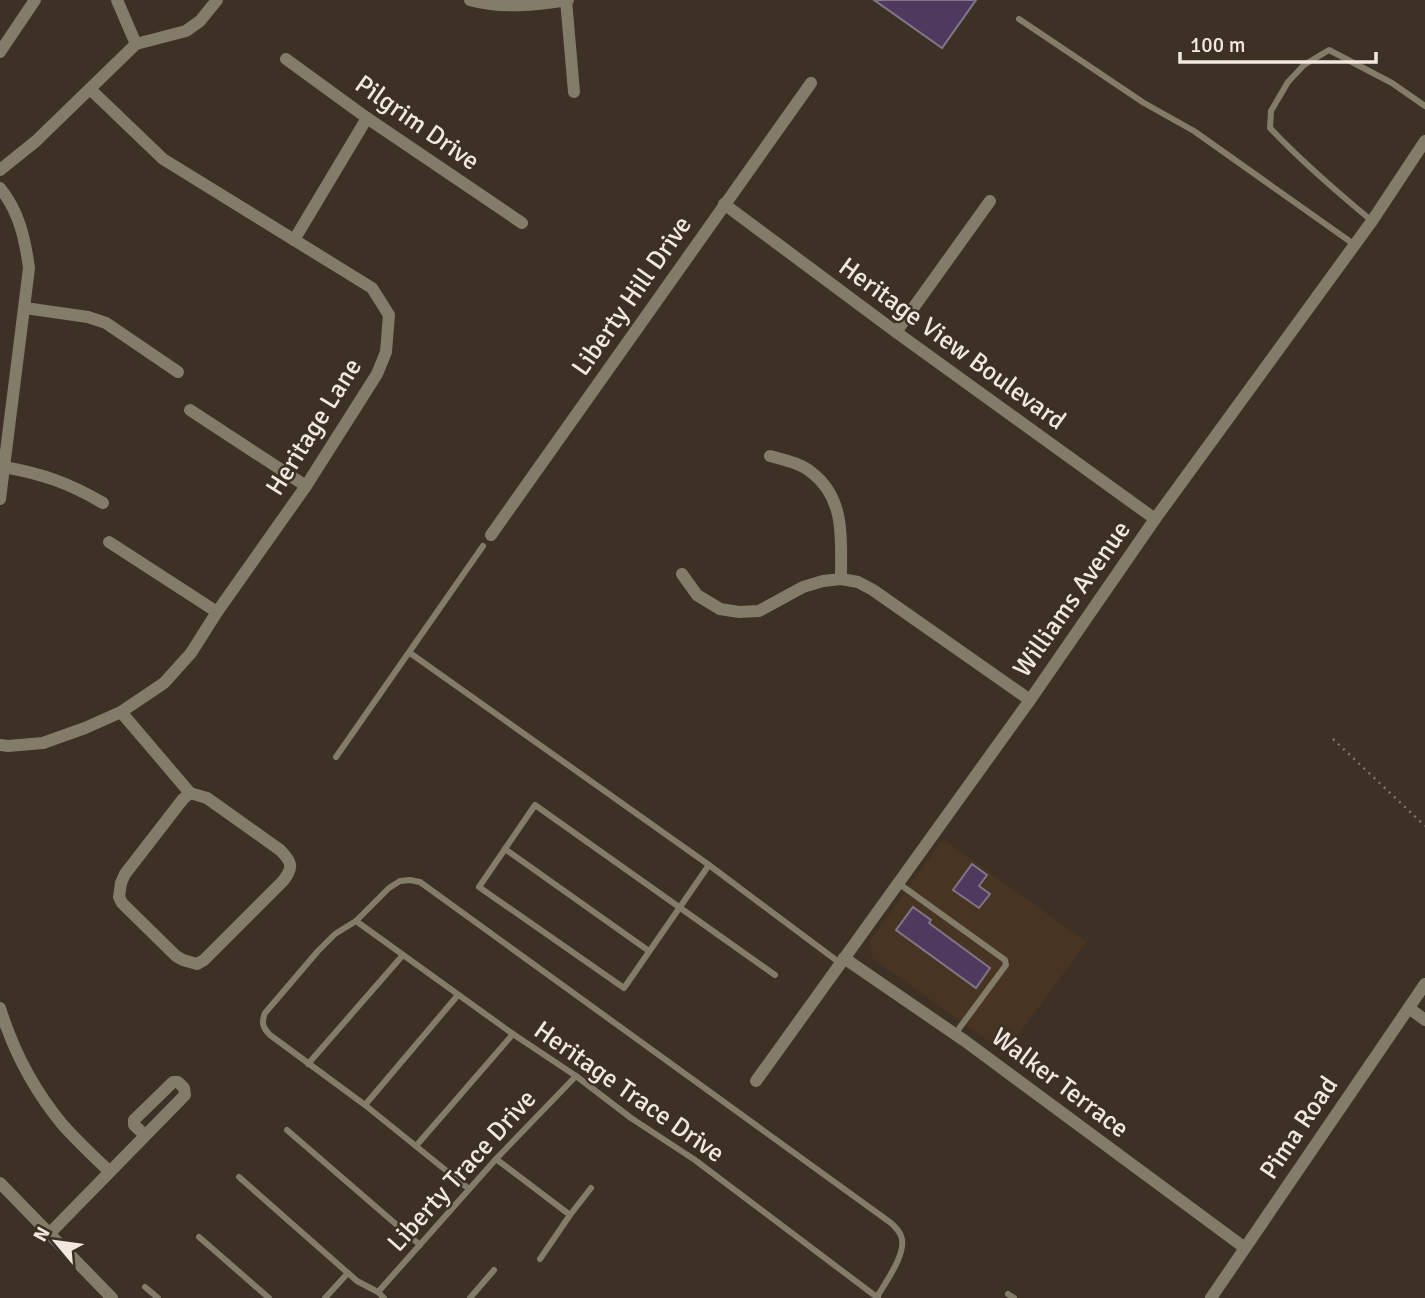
<svg xmlns="http://www.w3.org/2000/svg" width="1425" height="1298" font-family="Signika,sans-serif">
<style>
.built{fill:#473423}
.building{fill:#50395e;stroke:#807687;stroke-width:2}
.lines{fill:none;stroke-linecap:round;stroke-linejoin:round}
.path{stroke:#81766b;stroke-width:2.5;stroke-dasharray:2 5;stroke-linecap:butt}
.service{stroke:#837c68;stroke-width:6}
.minor{stroke:#837c68;stroke-width:12}
.labels{text-anchor:middle;dominant-baseline:central;stroke-width:5;stroke-linejoin:round;paint-order:stroke}
.street-label{font-size:26px;fill:#f1e8e0;stroke:#3d3024}
</style>
<rect width="100%" height="100%" fill="#3d3024"/>
<polygon class="built" points="943,839 1087,942 1005,1053 872,958 869,942"/>
<g class="building">
<polygon points="874,0 976,0 942,48"/>
<polygon points="972,864 987,875 979,886 990,894 979,908 953,890"/>
<polygon points="913,907 931,920 929,923 990,968 976,988 896,930"/>
</g>
<g class="lines">
<polyline class="path" points="1333,739 1425,826"/>
<g class="service">
<polyline points="1019,19 1144,103 1194,131 1355,245"/>
<path d="M1372,221c-35,-29 -70,-59 -102,-93l1,-17 17,-29 16,-17 25,-15 63,33 33,23"/>
<polyline points="410,653 709,865 840,963"/>
<polyline points="336,757 483,546"/>
<polyline points="505,849 649,951"/>
<polyline points="709,865 624,988 479,887 535,805 775,975"/>
<polyline points="898,883 1005,960 1006,965 955,1034"/>
<polyline points="356,921 513,1034 576,1076 631,1118 695,1160 878,1298"/>
<polyline points="308,1064 403,955"/>
<polyline points="365,1105 458,995"/>
<polyline points="287,1130 420,1245"/>
<polyline points="416,1146 513,1034"/>
<polyline points="496,1159 570,1215 540,1259"/>
<polyline points="239,1177 357,1281 378,1292 384,1298"/>
<path d="M469,1189l-104,-84 -95,-70c-7,-7 -9,-12 -5,-22l53,-62 17,-17 21,-13 33,-33 11,-7 10,-1 10,2 471,341c4,4 8,7 10,13 7,16 -16,47 -24,61"/>
<polyline points="570,1215 591,1188"/>
<polyline points="199,1237 269,1298"/>
<polyline points="145,1287 158,1298"/>
<polyline points="378,1292 496,1159 576,1076"/>
<polyline points="1008,1294 1014,1298"/>
<polyline points="325,1298 348,1273"/>
<polyline points="470,1298 494,1270"/>
</g>
<g class="minor">
<polyline points="117,0 136,44"/>
<path d="M470,0c31,9 66,5 98,0"/>
<polyline points="566,0 574,92"/>
<polyline points="0,52 35,0"/>
<polyline points="286,59 367,118 522,223"/>
<polyline points="0,170 36,141 136,44 186,31 200,21 217,0"/>
<path d="M0,188c19,23 25,51 29,80l-29,231"/>
<polyline points="724,204 896,332 1155,519"/>
<polyline points="294,240 367,118"/>
<polyline points="25,308 88,317 106,323 178,372"/>
<polyline points="896,332 990,201"/>
<polyline points="190,410 306,486"/>
<path d="M770,456c14,4 30,7 41,16 35,26 30,68 30,107"/>
<path d="M4,467c39,7 65,16 99,36"/>
<polyline points="491,535 811,83"/>
<polyline points="109,542 217,612"/>
<polyline points="682,574 697,595 720,609 739,612 759,611 803,587 823,581 841,579 858,582 873,590 1030,700"/>
<path d="M121,712l69,81 17,5 73,52c12,12 14,17 3,31l-79,79 -7,4 -14,-4 -7,-4 -54,-53 -3,-6 2,-14 4,-9 58,-75 7,-6"/>
<polyline points="0,745 8,746 43,743 85,728 121,712 164,683 191,653 217,612 306,486 377,374 386,352 389,315 372,288 163,159 90,89"/>
<polyline points="844,958 965,1041 1245,1248"/>
<path d="M0,1008c13,42 34,82 62,116 15,17 31,32 47,47"/>
<polyline points="1409,1008 1425,1020"/>
<polyline points="756,1081 1030,700 1155,519 1372,221 1425,141"/>
<polyline points="0,1183 112,1298"/>
<polyline points="49,1234 185,1095 184,1088 178,1082 173,1082 134,1120 134,1125 145,1135"/>
<polyline points="1211,1298 1425,984"/>
</g>
</g>
<g class="labels">
<g class="street-label">
<text transform="translate(417 123) rotate(35)">Pilgrim Drive</text>
<text transform="translate(632 296) rotate(-55)">Liberty Hill Drive</text>
<text transform="translate(952 344) rotate(36)">Heritage View Boulevard</text>
<text transform="translate(314 427) rotate(-58)">Heritage Lane</text>
<text transform="translate(1072 599) rotate(-55)">Williams Avenue</text>
<text transform="translate(1060 1083) rotate(37)">Walker Terrace</text>
<text transform="translate(629 1092) rotate(35)">Heritage Trace Drive</text>
<text transform="translate(1299 1128) rotate(-56)">Pima Road</text>
<text transform="translate(462 1171) rotate(-48)">Liberty Trace Drive</text>
</g>
</g>
<g transform="translate(56 1242) rotate(299)" stroke="#3d3024" stroke-width="5" paint-order="stroke">
<path d="M0-5L12 26L0 18L-12 26Z" fill="#f1e8e0"/>
<text y="-10" font-size="19" font-weight="bold" text-anchor="middle" fill="#f1e8e0">N</text>
</g>
<path d="M1180 52v10h196v-10" fill="none" stroke="#f1e8e0" stroke-width="3.5"/>
<text x="1190" y="52" font-size="21" fill="#f1e8e0" stroke="#3d3024" stroke-width="5" paint-order="stroke">100 m</text>
</svg>
